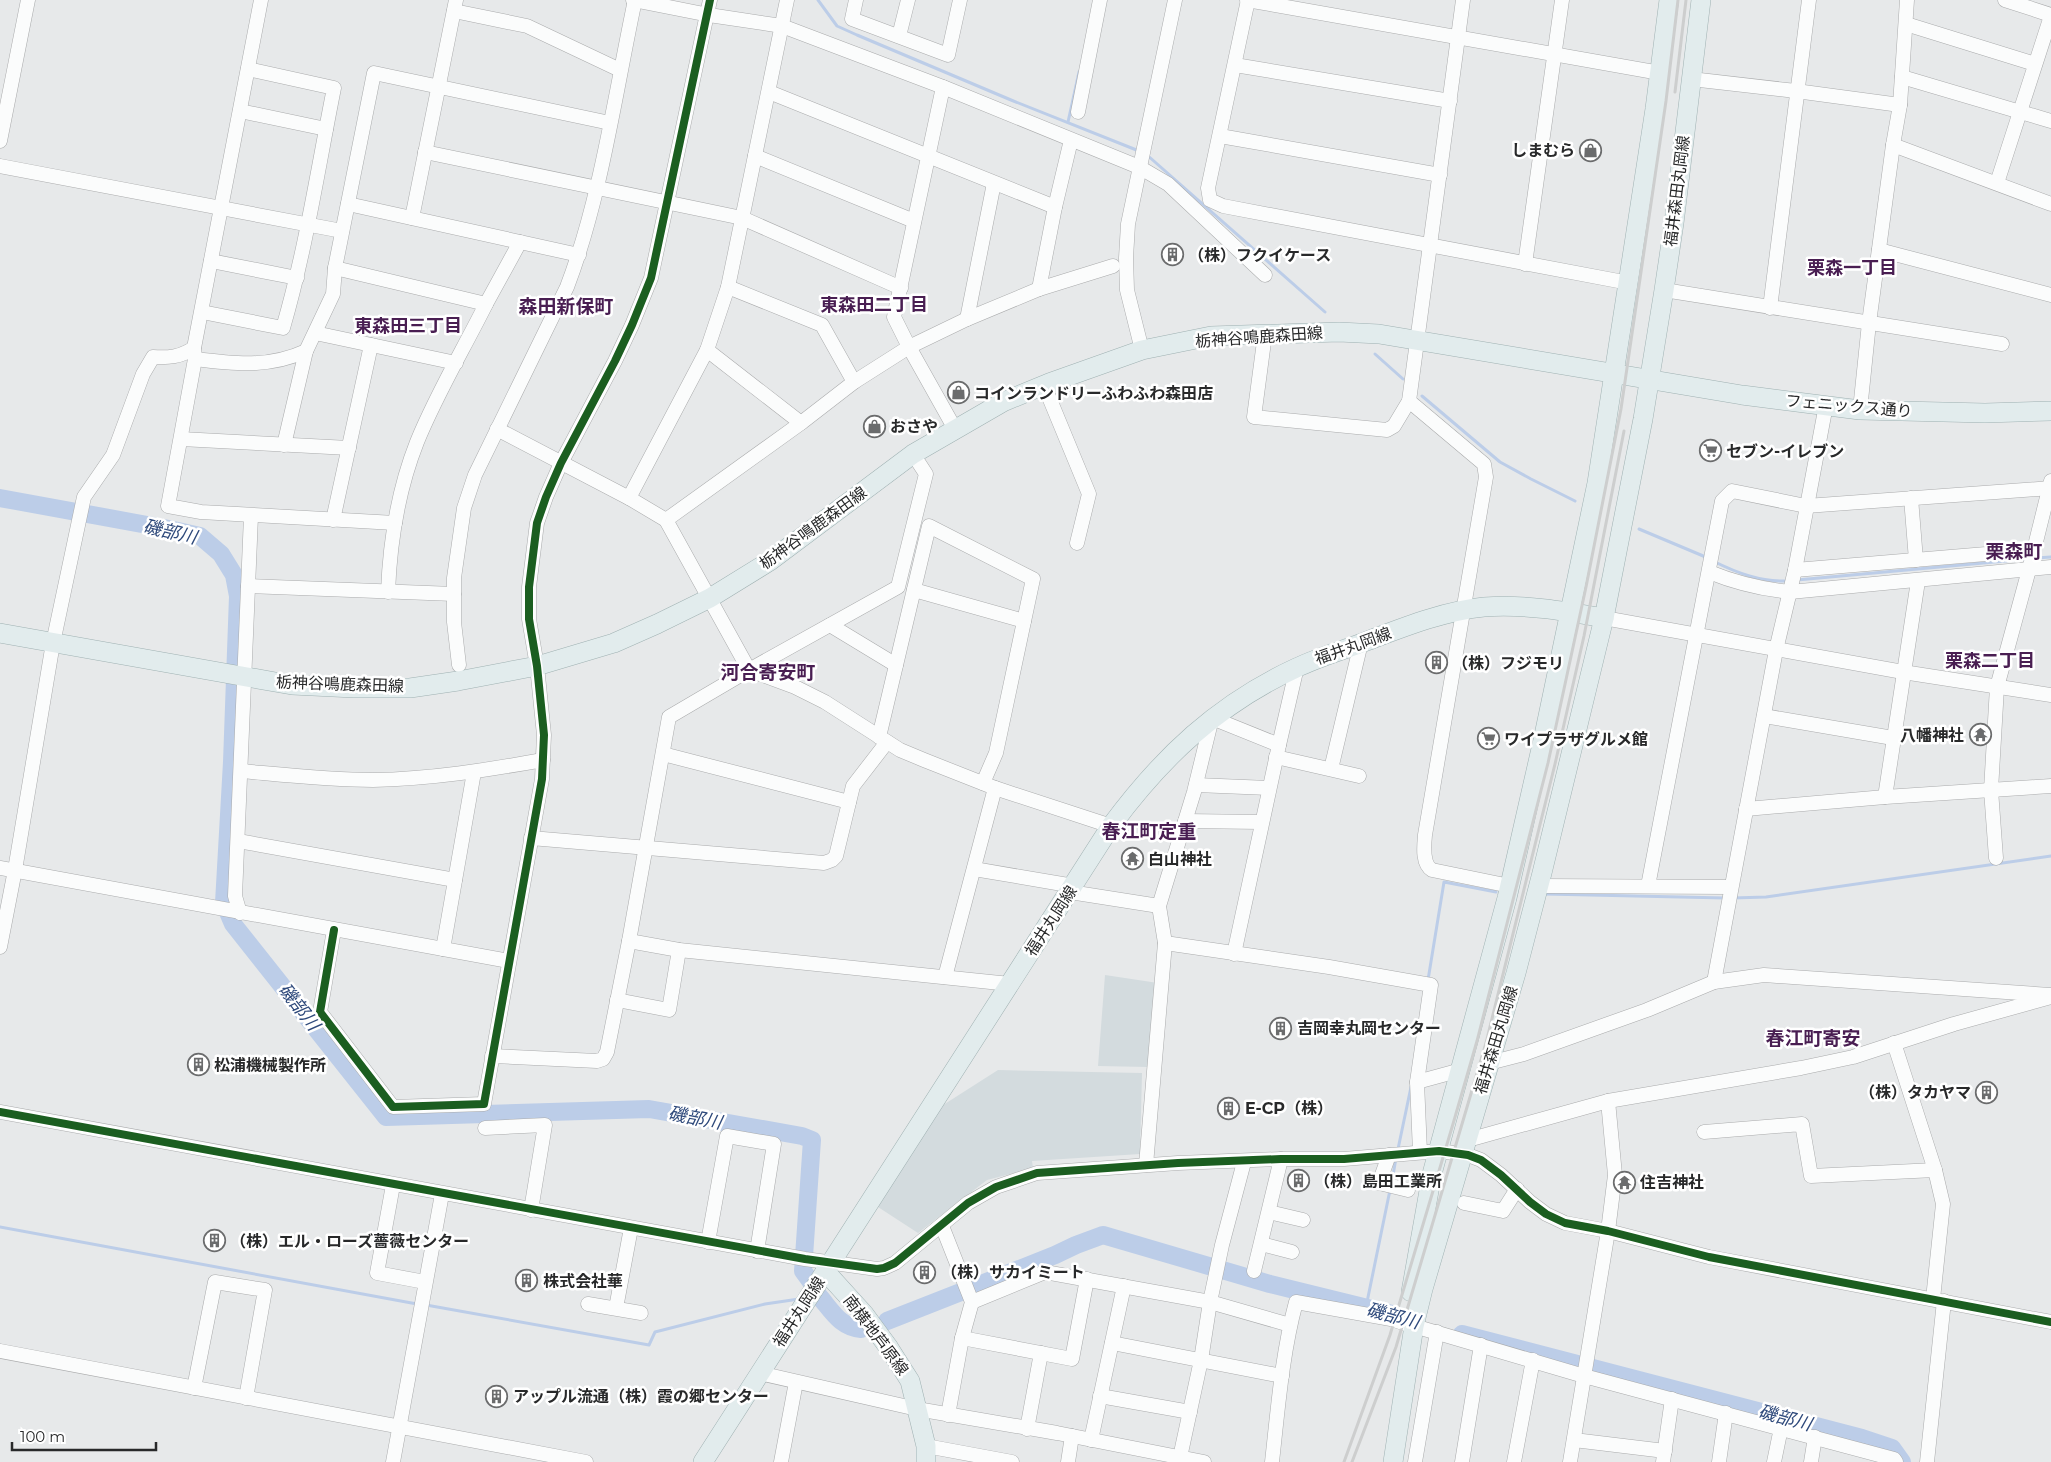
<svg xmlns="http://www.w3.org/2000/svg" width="2051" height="1462" font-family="Montserrat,'Noto Sans JP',sans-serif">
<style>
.built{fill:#d3dbde}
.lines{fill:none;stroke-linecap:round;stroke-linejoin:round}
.stream{stroke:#bccde8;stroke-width:3}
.river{stroke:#bccde8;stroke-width:18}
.minor-casing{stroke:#aaabac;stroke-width:15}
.major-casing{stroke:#9fb1b2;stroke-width:20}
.minor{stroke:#fbfcfc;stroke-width:14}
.major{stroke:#e2eced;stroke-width:19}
.rail{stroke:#cdcece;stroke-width:3}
.cycleway-casing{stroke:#fff;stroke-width:11}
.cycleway{stroke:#1b5e20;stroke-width:8}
.labels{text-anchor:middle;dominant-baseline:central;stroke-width:5;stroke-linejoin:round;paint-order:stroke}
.poi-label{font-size:16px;font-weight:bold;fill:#28292a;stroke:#fff;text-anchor:start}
.street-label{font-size:16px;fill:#28292a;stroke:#fff}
.neighbourhood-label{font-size:18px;font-weight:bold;fill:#491e52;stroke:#fff}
.water-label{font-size:18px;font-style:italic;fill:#2e497b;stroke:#fff}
.quarter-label{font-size:19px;font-weight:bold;fill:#491e52;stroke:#fff}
</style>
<rect width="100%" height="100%" fill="#e7e9ea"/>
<g class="built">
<polygon points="1105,975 1158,983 1148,1067 1098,1066"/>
<polygon points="998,1070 1142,1073 1140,1154 1032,1161 1033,1168 987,1180 918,1233 878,1207 940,1107"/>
</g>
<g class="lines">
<g class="stream">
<polyline points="818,0 837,26 857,35 1011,100 1139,151"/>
<polyline points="1068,122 1079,72"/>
<polyline points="1147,155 1325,312"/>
<polyline points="1375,354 1403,379"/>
<polyline points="1422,396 1500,462 1531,479 1575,501"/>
<polyline points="1639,529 1708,558"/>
<polyline points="2036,558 2051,557"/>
<path d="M1713,561c24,12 48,21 75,20"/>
<polyline points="1797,580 2027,559"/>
<polyline points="1545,894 1725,898"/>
<polyline points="1733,898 1766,897 2051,856"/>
<polyline points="1428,980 1444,882 1496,892"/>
<polyline points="1398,1149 1411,1087"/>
<polyline points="1392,1181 1396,1158"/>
<polyline points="0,1227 417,1304"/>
<polyline points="426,1305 649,1345 655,1332 765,1304 799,1299"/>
<polyline points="1366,1307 1390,1190"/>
</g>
<g class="river">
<polyline points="0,498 169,529 200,536 221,554 234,575 238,596 232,762 224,903 233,924 386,1117 649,1109 802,1136 812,1140 803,1271 811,1282"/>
<path d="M819,1296c13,15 21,31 42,33"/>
<polyline points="887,1321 1055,1255 1076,1245 1103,1235 1270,1284 1396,1315"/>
<polyline points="1462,1334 1862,1438 1892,1448 1902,1462"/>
</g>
<defs>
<g id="minor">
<polyline points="261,0 194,348 195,359 168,506 201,512 395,523"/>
<polyline points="633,0 709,15 782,26 943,87 1139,167 1168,184 1265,275"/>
<polyline points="856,0 852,19 948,55 960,0"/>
<polyline points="1247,0 1660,73"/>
<polyline points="1248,0 1208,188 1210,200 1223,206 1629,283"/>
<polyline points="2005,0 2051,15"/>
<polyline points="454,11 527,26 620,70"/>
<polyline points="1906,24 2035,64"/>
<polyline points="899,36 908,0"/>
<polyline points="1235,65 1450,101"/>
<polyline points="1902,77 2051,121"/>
<polyline points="1691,79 1796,91 1900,105"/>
<polyline points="943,87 894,317 909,347 955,429"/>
<polyline points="240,111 326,129"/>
<polyline points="1078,112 1100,0"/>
<polyline points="1220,136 1440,175"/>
<polyline points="0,141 28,0"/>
<polyline points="1893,145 2051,204"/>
<polyline points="425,152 742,218 901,288"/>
<polyline points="755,156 914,221"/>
<polyline points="0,166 342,231"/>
<polyline points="1997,183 2051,16"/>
<polyline points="348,204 579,255"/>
<polyline points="1055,207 1071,140"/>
<polyline points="412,218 456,0"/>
<polyline points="520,242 486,304 335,268 374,73 610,123"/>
<polyline points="1879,250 2051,295"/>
<polyline points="211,261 297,278"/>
<polyline points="1525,264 1562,0"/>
<polyline points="728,287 822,325 854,382"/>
<polyline points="1039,289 1113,266"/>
<polyline points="1664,290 2002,344"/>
<polyline points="1770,308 1809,0"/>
<path d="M202,312l81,16c23,-79 35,-160 51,-240l-86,-19"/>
<polyline points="967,319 994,183"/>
<polyline points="315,333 456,363"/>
<polyline points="1265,334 1254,417 1387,430 1394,426 1409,401 1463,0"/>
<polyline points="707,350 801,423"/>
<polyline points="1142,350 1127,290 1126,258 1128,224 1175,0"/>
<path d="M195,359c40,5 74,9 111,-8l27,-57 2,-26"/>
<polyline points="1044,385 1089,494 1077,543"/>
<path d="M1409,401l75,63 2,13 -61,358c-1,11 -3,29 7,35l78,16"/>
<polyline points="1860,410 1869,323 1893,145 1900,105 1907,0"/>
<polyline points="497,429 629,498 666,520 749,670 795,687 825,702 900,750 924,760 995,788 1111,826"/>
<polyline points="181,439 349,448"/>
<polyline points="284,445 306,351"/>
<polyline points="629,498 707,350 728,287 787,0"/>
<polyline points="1911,498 1916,560"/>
<polyline points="333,520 371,345"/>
<polyline points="666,520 801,423 854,382 909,347 967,319 1039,289 1055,207 769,92"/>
<polyline points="1795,570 2034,550"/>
<path d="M1709,572c27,11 52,17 81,20l261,-25"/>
<polyline points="248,586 454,594"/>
<polyline points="914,590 1024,621"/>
<path d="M388,592c2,-52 10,-102 29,-150 19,-47 46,-92 69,-138"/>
<polyline points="1604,618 1903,672 2051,695"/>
<polyline points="830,625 896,665"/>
<path d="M459,665l-5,-43v-44l10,-70 11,-33 92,-188c34,-89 48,-193 68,-287"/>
<polyline points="1764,716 1893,738"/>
<polyline points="879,737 929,526 1033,579 996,753 983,783"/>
<polyline points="1279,745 1297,667"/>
<polyline points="663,754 849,802"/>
<polyline points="1276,757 1359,776"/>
<polyline points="1331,769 1361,643"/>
<path d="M241,771c44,4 88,9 132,9 58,-1 114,-10 170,-20"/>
<polyline points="1196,785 1269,788"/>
<polyline points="1885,797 1918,581"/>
<polyline points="1746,809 1885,797 2051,786"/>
<polyline points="1185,821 1261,822"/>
<polyline points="531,838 824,863 832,860 836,856 853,786 887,742"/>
<polyline points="238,841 455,880"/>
<polyline points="1996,858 1991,790 1997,687 2030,566 2051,481"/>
<polyline points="0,868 509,961"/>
<polyline points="974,869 1074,886"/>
<polyline points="1539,886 1731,887"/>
<polyline points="1648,886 1722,501 1732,491 1806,506 2051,488"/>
<polyline points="1070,892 1159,906 1165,943 1146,1165"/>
<polyline points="1159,906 1194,792 1212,718 1279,745 1234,954"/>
<polyline points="240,913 235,896 251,516"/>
<polyline points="334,930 320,1012 393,1107 484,1104 542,779 544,735 537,666 529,619 529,587 537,523 546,497 561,463 615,361 632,325 651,278 710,0"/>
<polyline points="629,941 679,950 1010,984"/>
<polyline points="1165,943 1329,967 1431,985 1417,1082 1420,1152"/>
<path d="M0,947l15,-77 38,-227 31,-146 29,-42 30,-81 10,-17c16,1 27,0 41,-9"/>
<polyline points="443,949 474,772"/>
<polyline points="945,977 995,788"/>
<polyline points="1714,982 1776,650 1795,570 1826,405"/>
<polyline points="617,1000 669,1010 679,950"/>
<polyline points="1894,1043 1935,1170 1943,1204 1933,1299"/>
<polyline points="492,1056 597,1061 603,1059 607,1052 629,941 669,717 749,670 898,587 926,474 913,454"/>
<polyline points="1489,1063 1524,1054 1647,1010 1714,982 1764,975 2050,995"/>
<polyline points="1417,1082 1461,1070"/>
<polyline points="0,1112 805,1259 877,1269 884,1268 895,1263 968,1203 996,1187 1037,1173 1178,1163 1281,1159 1344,1159 1439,1151 1468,1155 1481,1160 1501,1175 1530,1202 1546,1214 1565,1223 1608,1231 1709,1257 2051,1322"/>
<polyline points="485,1128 545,1125 531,1210"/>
<polyline points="1704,1132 1802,1124 1811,1176 1935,1170"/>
<polyline points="1467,1136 1475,1138 1608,1101 1801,1068 1853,1057 1954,1024 2051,997"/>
<polyline points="1389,1155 1379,1183 1408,1190"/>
<polyline points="393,1185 377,1273 425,1282"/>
<polyline points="1464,1203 1503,1211 1517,1189"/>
<polyline points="1269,1212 1303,1220"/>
<polyline points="942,1226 972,1302 962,1338 948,1415"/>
<polyline points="708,1242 727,1136 774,1144 757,1251"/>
<polyline points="1261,1244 1292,1252"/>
<polyline points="1254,1271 1281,1159"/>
<polyline points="972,1302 1045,1272 1210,1302 1290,1325"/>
<polyline points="588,1304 641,1313"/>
<polyline points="616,1308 631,1228"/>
<polyline points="1414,1326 1584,1376 1894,1459 1896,1462"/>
<polyline points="962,1338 1072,1359 1087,1279"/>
<polyline points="1112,1343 1282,1376"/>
<polyline points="0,1351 586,1462"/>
<polyline points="759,1373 917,1409 1057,1433 1204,1462"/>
<polyline points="194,1388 215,1282 265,1290 246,1398"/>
<polyline points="1100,1396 1190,1412"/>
<polyline points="1027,1429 1041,1353"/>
<polyline points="1091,1440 1124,1286"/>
<polyline points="1574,1440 1665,1451"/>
<polyline points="926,1446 1012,1462"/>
<polyline points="393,1462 442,1194"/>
<polyline points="781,1462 796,1382"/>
<polyline points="1068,1462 1072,1436"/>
<polyline points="1179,1462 1201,1360 1210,1302 1222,1245 1244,1162"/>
<path d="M1272,1462c6,-54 10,-108 24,-160l95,17 15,5"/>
<polyline points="1415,1462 1437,1332"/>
<polyline points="1462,1462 1481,1345"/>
<polyline points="1514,1462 1533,1360"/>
<polyline points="1570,1462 1608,1231 1615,1175 1608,1101"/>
<polyline points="1663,1462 1672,1399"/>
<polyline points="1719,1462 1726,1413"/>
<polyline points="1774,1462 1781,1428"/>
<polyline points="1811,1462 1815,1437"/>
<polyline points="1927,1462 1944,1301"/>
</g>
<g id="major">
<polyline points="0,633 292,685 354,688 410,688 458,681 537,666 614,643 657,624 710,598 770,561 913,454 1003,402 1049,383 1142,350 1211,336 1339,332 1379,334 1742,395 1860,410 1985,413 2051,411"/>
<polyline points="825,1271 864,1314 889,1348 910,1381 926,1446 926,1462"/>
<polyline points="1411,1292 1432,1174 1507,898 1543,740 1597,483 1655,109 1669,0"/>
<path d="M703,1462l408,-636c51,-69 107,-122 185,-158 23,-11 48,-18 71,-27 37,-14 77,-30 117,-34 41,-3 80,4 120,11"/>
<polyline points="1393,1462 1414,1326 1423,1289 1516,973 1542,873 1604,618 1643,419 1664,290 1674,223 1701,0"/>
</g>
</defs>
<use href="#minor" class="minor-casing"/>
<use href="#major" class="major-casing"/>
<use href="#minor" class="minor"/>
<use href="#major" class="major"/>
<g class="rail">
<polyline points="1675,92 1686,0"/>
<polyline points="1344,1462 1390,1335 1453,1124 1477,1041 1548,763 1586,587 1621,409 1666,101 1678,0"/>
<polyline points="1352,1462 1396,1347 1486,1043 1555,764 1584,636 1624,431"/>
</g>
<defs>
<g id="cycleway">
<polyline points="334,930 320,1012 393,1107 484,1104 542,779 544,735 537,666 529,619 529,587 537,523 546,497 561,463 615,361 632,325 651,278 710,0"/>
<polyline points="0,1112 805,1259 877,1269 884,1268 895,1263 968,1203 996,1187 1037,1173 1178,1163 1281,1159 1344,1159 1439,1151 1468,1155 1481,1160 1501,1175 1530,1202 1546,1214 1565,1223 1608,1231 1709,1257 2051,1322"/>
</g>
</defs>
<use href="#cycleway" class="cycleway-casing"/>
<use href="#cycleway" class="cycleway"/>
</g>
<defs>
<symbol id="shop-ring" viewBox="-11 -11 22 22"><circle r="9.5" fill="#fff" stroke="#6b6c6d" stroke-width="1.5"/><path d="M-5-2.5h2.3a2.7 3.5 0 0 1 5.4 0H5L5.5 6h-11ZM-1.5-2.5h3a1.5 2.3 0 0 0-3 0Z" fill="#6b6c6d"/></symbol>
<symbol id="building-ring" viewBox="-11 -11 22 22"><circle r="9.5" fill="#fff" stroke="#6b6c6d" stroke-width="1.5"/><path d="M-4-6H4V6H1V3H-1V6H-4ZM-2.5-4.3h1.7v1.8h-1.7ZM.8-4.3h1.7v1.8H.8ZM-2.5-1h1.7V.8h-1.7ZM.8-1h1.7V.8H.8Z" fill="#6b6c6d"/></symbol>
<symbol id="supermarket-ring" viewBox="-11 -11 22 22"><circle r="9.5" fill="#fff" stroke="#6b6c6d" stroke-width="1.5"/><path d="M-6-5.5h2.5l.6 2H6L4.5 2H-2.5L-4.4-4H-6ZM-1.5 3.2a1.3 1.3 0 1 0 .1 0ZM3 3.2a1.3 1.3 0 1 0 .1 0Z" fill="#6b6c6d"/></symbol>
<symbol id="temple-ring" viewBox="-11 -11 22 22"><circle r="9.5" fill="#fff" stroke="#6b6c6d" stroke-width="1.5"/><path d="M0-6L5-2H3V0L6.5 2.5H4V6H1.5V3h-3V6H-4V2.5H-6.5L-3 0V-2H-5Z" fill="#6b6c6d"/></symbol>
</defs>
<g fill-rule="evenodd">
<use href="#shop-ring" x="1578" y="138" width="25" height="25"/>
<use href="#building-ring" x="1160" y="242" width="25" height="25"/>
<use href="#shop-ring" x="946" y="380" width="25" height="25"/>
<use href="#shop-ring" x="862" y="414" width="25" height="25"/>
<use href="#supermarket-ring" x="1698" y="438" width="25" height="25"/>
<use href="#building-ring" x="1424" y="650" width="25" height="25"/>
<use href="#temple-ring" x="1968" y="722" width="25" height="25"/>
<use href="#supermarket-ring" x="1476" y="726" width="25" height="25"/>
<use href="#temple-ring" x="1120" y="846" width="25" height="25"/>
<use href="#building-ring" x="1268" y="1016" width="25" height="25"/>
<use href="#building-ring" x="186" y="1052" width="25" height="25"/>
<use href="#building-ring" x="1974" y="1080" width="25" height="25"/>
<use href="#building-ring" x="1216" y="1096" width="25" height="25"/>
<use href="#building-ring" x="1286" y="1168" width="25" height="25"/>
<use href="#temple-ring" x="1612" y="1170" width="25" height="25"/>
<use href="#building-ring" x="202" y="1228" width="25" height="25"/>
<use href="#building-ring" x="912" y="1260" width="25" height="25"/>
<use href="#building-ring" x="514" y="1268" width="25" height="25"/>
<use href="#building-ring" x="484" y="1384" width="25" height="25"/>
</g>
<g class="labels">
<g class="poi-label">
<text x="1575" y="150" text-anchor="end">しまむら</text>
<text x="1188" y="255">（株）フクイケース</text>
<text x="974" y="393">コインランドリーふわふわ森田店</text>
<text x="890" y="426">おさや</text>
<text x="1726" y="451">セブン-イレブン</text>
<text x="1452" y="663">（株）フジモリ</text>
<text x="1964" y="735" text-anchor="end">八幡神社</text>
<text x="1504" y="739">ワイプラザグルメ館</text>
<text x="1148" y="859">白山神社</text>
<text x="1297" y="1028">吉岡幸丸岡センター</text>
<text x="214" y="1065">松浦機械製作所</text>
<text x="1971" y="1092" text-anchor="end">（株）タカヤマ</text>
<text x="1245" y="1108">E-CP（株）</text>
<text x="1314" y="1181">（株）島田工業所</text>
<text x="1640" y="1182">住吉神社</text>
<text x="230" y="1241">（株）エル・ローズ薔薇センター</text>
<text x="941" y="1272">（株）サカイミート</text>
<text x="543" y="1281">株式会社華</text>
<text x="513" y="1396">アップル流通（株）霞の郷センター</text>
</g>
<g class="street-label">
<text transform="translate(1677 191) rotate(-83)">福井森田丸岡線</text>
<text transform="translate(1259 337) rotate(-4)">栃神谷鳴鹿森田線</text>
<text transform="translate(1849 406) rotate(5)">フェニックス通り</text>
<text transform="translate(813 528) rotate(-36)">栃神谷鳴鹿森田線</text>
<text transform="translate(1353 646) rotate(-20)">福井丸岡線</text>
<text transform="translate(340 684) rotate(2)">栃神谷鳴鹿森田線</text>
<text transform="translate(1051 921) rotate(-57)">福井丸岡線</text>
<text transform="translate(1496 1040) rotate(-73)">福井森田丸岡線</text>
<text transform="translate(799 1312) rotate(-57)">福井丸岡線</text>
<text transform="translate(876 1335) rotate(53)">南横地芦原線</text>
</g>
<g class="neighbourhood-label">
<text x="1852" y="268">栗森一丁目</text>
<text x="874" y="305">東森田二丁目</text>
<text x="408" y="326">東森田三丁目</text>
<text x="1990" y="661">栗森二丁目</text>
</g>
<g class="water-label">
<text transform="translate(170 532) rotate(13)">磯部川</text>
<text transform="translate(299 1007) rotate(52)">磯部川</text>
<text transform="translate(695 1118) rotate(11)">磯部川</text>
<text transform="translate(1393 1316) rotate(15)">磯部川</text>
<text transform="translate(1785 1418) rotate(15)">磯部川</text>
</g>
<g class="quarter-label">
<text x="566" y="306">森田新保町</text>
<text x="2014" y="551">栗森町</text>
<text x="768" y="672">河合寄安町</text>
<text x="1149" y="831">春江町定重</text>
<text x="1813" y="1038">春江町寄安</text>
</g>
</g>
<path d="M12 1442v8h144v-8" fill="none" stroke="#28292a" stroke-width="2.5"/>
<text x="20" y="1442" font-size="15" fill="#28292a" stroke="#ffffff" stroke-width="4" paint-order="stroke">100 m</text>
</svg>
